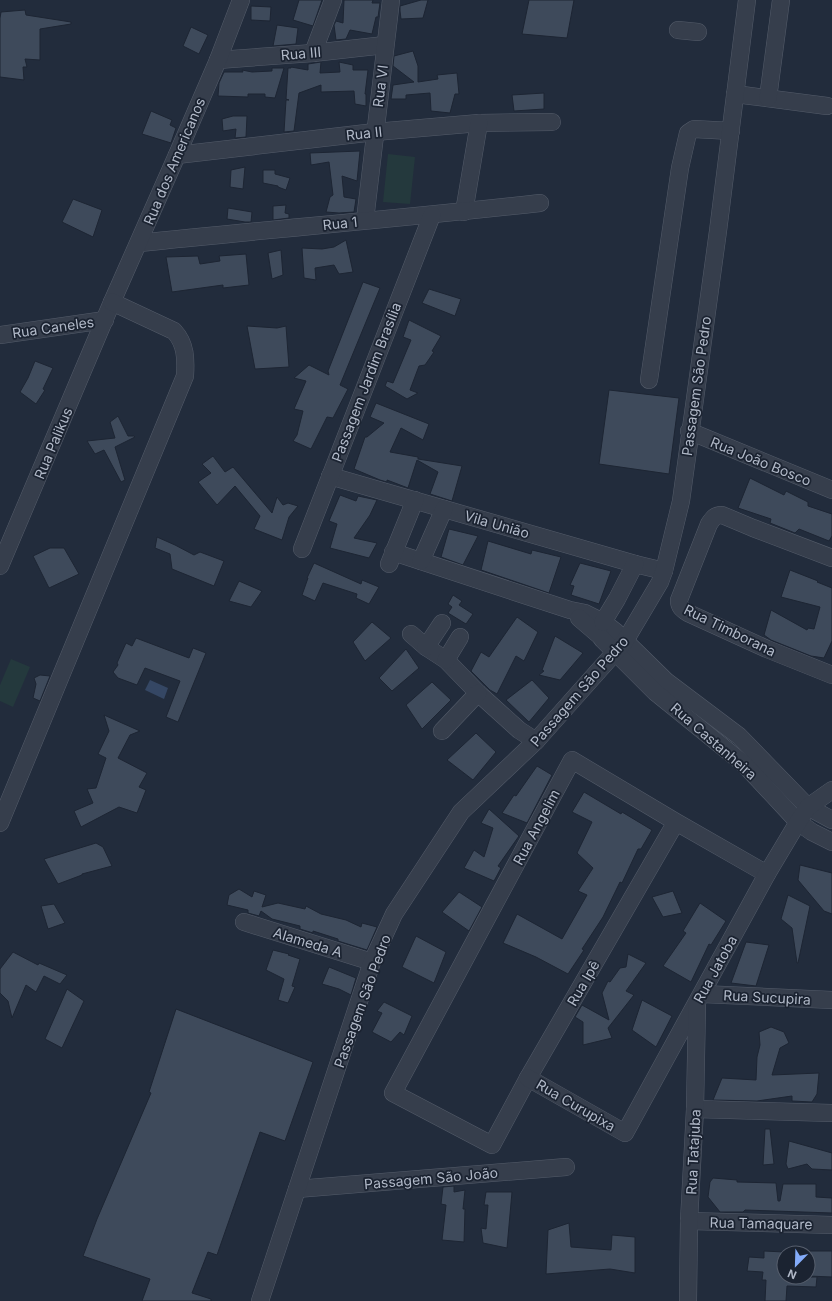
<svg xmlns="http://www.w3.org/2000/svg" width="832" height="1301" font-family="Inter,sans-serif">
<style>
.green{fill:#24393d}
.water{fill:#354764}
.building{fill:#3e4a5b;stroke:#1d2533}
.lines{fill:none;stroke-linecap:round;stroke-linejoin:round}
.minor-casing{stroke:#545c6a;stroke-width:18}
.minor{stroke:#363e4c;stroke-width:17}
.labels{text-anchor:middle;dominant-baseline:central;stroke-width:3.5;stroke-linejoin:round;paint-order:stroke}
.street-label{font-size:14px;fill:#b1b9c8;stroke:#1b2331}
</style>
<rect width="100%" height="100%" fill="#222c3c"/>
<g class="green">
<polygon points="388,154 415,157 410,204 383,202"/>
<polygon points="11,659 30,667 13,707 0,701 0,685"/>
</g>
<polygon class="water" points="150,680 168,688 164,699 145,690"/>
<g class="building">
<polygon points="299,0 322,0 313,26 293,20"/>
<polygon points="344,0 373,0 372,3 380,3 378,17 376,17 372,34 350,30 346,39 336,40 334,25 336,21 343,23"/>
<polygon points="421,0 428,0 423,18 401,19 400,11 400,6"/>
<polygon points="529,0 574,0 567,38 522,34"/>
<polygon points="251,6 271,7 270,21 251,20"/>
<polygon points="25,10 26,15 71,22 71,24 40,29 40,60 25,59 27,67 23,67 24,80 0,77 0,18 1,12"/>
<polygon points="277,25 298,28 296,44 273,46"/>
<polygon points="191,27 208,35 199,54 183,46"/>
<polygon points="413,51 418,66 418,82 438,79 437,75 457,73 459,94 455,94 450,113 431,111 430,93 406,95 406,99 391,99 393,85 414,82 393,66 394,56"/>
<polygon points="321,62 320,73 340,72 339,62 353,65 353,70 368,70 365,94 366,94 366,106 355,104 354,91 321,92 321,85 299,93 294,131 284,132 286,100 289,100 286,99 288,68 291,68 291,67 308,70 308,64"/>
<polygon points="272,68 284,68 275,98 265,97 265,94 248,94 248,97 218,96 219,83 224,72 243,72 242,70 252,72 272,71"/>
<polygon points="544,93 544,109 514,111 512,95"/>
<polygon points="151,111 172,120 170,125 176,128 171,143 142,134"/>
<polygon points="233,116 247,116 246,137 235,138 236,129 223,131 222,119"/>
<polygon points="360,151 357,181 342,176 344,197 356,199 354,212 339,213 326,212 330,197 333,195 329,162 311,165 310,153"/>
<polygon points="245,167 243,189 230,187 231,170"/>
<polygon points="263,170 275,170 275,174 290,178 286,190 278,187 278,186 263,183"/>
<polygon points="73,199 102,210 93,237 62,222"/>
<polygon points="286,205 285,213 289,214 289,218 273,220 273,206"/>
<polygon points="228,208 252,212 251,222 245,222 227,219"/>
<polygon points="346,240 353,272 339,274 334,265 315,268 316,280 304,278 302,248 322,249 334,247"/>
<polygon points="281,250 283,275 272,279 268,253"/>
<polygon points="246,254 249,285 223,288 223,285 172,292 166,257 198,256 200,264 220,261 219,256"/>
<polygon points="363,282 380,288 340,385 348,389 333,418 327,417 311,449 293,441 297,435 303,411 294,409 306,381 294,378 309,365 329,375 328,371"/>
<polygon points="429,289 461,299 455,316 422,303"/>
<polygon points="409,320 441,336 432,351 434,352 425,365 419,366 410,390 418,393 407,399 385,386 387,381 393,383 411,340 403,337"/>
<polygon points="247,326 277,328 286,326 289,367 255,369"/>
<polygon points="35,361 53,368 43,389 45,390 36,404 20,392 28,378"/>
<polygon points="609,390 679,398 669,474 599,464"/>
<polygon points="376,403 429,424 423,440 401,428 390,452 418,457 418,459 462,466 452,501 430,494 438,472 417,460 408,488 387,480 387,482 380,480 354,469 365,437 367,437 384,423 370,417"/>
<polygon points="118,416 128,436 134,436 135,437 115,447 125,480 121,482 104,450 95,454 87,441 115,438 110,422"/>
<polygon points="213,456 225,472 233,467 272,513 277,497 283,505 288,503 298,506 289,517 282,540 254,529 260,516 235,486 217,505 198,482 211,473 202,464"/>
<polygon points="750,478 784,495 786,491 808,502 808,506 832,514 832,536 829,541 799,529 795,533 770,523 771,519 738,508"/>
<polygon points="340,495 356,501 358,496 377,500 370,515 354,538 377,543 369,558 330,548 337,524 329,521"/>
<polygon points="449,529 478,536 463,565 441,557"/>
<polygon points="157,537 175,545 194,555 200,552 224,561 214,586 172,569 170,554 155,548"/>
<polygon points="488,541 531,554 532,550 561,557 549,593 481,570"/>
<polygon points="50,548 64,548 79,574 49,588 33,556"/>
<polygon points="314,563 361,584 362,580 379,587 369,604 356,598 357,594 323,583 315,601 302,595 308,578 307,578"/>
<polygon points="580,563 611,571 599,604 571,595 574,586 570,585"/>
<polygon points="790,570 818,581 817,582 832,588 832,641 824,658 811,656 771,640 764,635 771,610 807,630 808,628 814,629 820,607 781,597"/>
<polygon points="239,581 262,591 251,607 229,601"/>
<polygon points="453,595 462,601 459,605 473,614 466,624 448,613 452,607 448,604"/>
<polygon points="517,617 538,632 524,661 516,656 497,694 490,690 471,671 481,652 489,657"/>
<polygon points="372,622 391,638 365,661 353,642"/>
<polygon points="555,636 583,653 560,680 539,675 544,671 542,670"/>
<polygon points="136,638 189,658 193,648 206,653 178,722 166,717 180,681 145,668 137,685 118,678 113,672 118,665 117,663 126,643 132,646"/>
<polygon points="406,649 419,668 392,691 379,678"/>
<polygon points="40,675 50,676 40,701 33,698 36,684 34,678"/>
<polygon points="532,680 549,698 529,722 506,700"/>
<polygon points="432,682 451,700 422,729 406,705"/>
<polygon points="104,715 140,731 130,735 118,758 147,773 139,787 146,790 137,813 119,807 81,827 74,811 93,803 87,789 96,788 106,758 98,754 109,731"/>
<polygon points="476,733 496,752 473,780 447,760"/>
<polygon points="537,766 552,775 527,823 502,813 514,795 516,796"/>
<polygon points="584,792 621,814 622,812 652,830 641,849 638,849 622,883 620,882 603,917 582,949 584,950 568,974 536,957 503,943 517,914 562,939 587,895 578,891 593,868 577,853 592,822 572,812"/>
<polygon points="489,809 519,836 498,866 501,868 494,881 464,868 474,850 484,857 493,828 481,823"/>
<polygon points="96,843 103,847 112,866 82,874 82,875 58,884 44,859"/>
<polygon points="800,865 832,873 832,914 824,911 798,880"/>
<polygon points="239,889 252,897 254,891 266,895 262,907 278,903 305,909 306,906 321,914 346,920 361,927 362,923 377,927 367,950 338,941 338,939 313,931 313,933 300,929 300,926 272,919 261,911 259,916 248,913 248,910 227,905 229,895"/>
<polygon points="673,891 682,913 663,917 652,897"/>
<polygon points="459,892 482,907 469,931 442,912"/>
<polygon points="788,895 810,906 798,963 797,963 792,928 781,919"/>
<polygon points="700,903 726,921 711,945 709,944 691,982 663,966 686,933 683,931"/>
<polygon points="54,904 65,923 48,929 41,906"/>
<polygon points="416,936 446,952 434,983 402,967"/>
<polygon points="746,942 769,945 756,986 731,983"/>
<polygon points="273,950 289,954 288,955 300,959 292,986 295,987 288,1003 278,1000 284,979 266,970"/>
<polygon points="13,952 38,965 39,963 67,975 60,984 44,976 36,992 26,985 12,1018 8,1001 0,993 0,969"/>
<polygon points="628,954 646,963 626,991 634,995 608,1028 612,1038 583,1045 583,1022 575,1017 582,1005 609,1020 602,993 608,981 610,982 620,968 626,967"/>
<polygon points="329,967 356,978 351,995 339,989 322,984"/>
<polygon points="67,989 84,1001 62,1048 45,1039"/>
<polygon points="642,1000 672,1016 656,1047 632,1030"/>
<polygon points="384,1002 412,1016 404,1035 400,1032 391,1042 372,1032 382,1013 377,1011"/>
<polygon points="176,1009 313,1062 285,1141 260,1132 217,1255 208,1252 192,1293 211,1299 211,1301 142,1301 150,1279 83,1256 97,1219 151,1093 149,1092"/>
<polygon points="771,1027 784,1032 789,1043 780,1048 772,1075 819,1073 817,1094 812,1102 792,1101 792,1096 757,1101 713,1100 722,1078 756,1080 757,1057 760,1045 759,1032"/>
<polygon points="765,1129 770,1129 774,1164 763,1165"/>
<polygon points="789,1141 832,1153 832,1170 812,1169 807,1164 788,1169 786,1164"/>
<polygon points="713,1178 737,1180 737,1182 776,1183 778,1201 780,1201 783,1184 816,1184 816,1197 832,1198 832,1213 745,1210 743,1212 720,1212 708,1197 710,1182"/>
<polygon points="454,1186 454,1192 465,1190 463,1209 465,1209 464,1242 442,1240 446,1205 441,1204 443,1187"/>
<polygon points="486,1192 512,1192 507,1248 483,1243 481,1228 486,1229 488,1205 484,1205"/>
<polygon points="569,1223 571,1247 611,1250 612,1235 635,1237 635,1273 610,1269 546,1274 548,1230"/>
<polygon points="764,1251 784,1252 784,1277 817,1277 816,1287 787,1286 786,1301 765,1301 766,1280 762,1280 763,1272 747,1271 749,1257 764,1258"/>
<polygon points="808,1251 832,1251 832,1277 808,1276"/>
</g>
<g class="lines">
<defs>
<g id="minor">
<polyline points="678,30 698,32"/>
<polyline points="313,53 333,0"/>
<polyline points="218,60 313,53 385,45"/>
<polyline points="735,94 827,106"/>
<polyline points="768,98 781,0"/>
<polyline points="177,155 375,132 479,123 552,122"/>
<polyline points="464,212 479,123"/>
<polyline points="365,220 391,0"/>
<path d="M139,243c134,-14 268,-25 401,-40"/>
<polyline points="0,335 105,320"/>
<polyline points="649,380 680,168 688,133 694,129 731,131"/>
<polyline points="689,431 832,490"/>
<polyline points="330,476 635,564 664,571"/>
<polyline points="302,549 432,215"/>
<polyline points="393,552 570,610 585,613 603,622 616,632 666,681 739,736 808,807 832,820"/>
<path d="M832,558l-79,-30 -31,-13c-7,0 -9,3 -13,9l-30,76c0,7 3,9 9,13l79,36 65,26"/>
<polyline points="421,561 444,509"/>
<polyline points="389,564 415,500"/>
<polyline points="0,566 112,302 177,155 218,60 241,0"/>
<polyline points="579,618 600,636 603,640 655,692 744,764 798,822 812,832 832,842"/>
<polyline points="603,622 617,599 635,564"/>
<polyline points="411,634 426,647 446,660 478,693 519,730 536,741"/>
<polyline points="426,647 442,623"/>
<polyline points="446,660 460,637"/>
<polyline points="442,731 478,693"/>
<polyline points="676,822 528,1078 492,1145 393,1093 572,760 676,822 767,874"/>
<path d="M0,823l185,-447c1,-17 1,-32 -11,-45l-62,-29"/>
<polyline points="244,922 372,962"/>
<polyline points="702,994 832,1000"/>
<polyline points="528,1078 625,1133 767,874 798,822 808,807 832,790"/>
<polyline points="695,1109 832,1113"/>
<polyline points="297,1189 566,1167"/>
<polyline points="689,1221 832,1225"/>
<polyline points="260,1301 372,962 394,914 461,812 536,741 625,641 660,582 664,571 681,501 718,231 747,0"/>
<polyline points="688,1301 689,1221 695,1109 697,1005"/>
</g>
</defs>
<use href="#minor" class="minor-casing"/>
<use href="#minor" class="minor"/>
</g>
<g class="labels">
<g class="street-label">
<text transform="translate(301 53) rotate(-5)">Rua III</text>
<text transform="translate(380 86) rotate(-83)">Rua VI</text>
<text transform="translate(364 133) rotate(-6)">Rua II</text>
<text transform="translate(174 161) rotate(-67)">Rua dos Americanos</text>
<text transform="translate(340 223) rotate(-6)">Rua 1</text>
<text transform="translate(53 327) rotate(-8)">Rua Caneles</text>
<text transform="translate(366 382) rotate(-69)">Passagem Jardim Brasília</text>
<text transform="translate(696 386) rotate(-82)">Passagem São Pedro</text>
<text transform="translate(53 443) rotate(-67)">Rua Palikus</text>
<text transform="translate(761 461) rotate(22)">Rua João Bosco</text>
<text transform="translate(497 524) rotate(16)">Vila União</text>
<text transform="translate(730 630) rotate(26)">Rua Timborana</text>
<text transform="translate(579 691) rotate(-49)">Passagem São Pedro</text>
<text transform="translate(714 741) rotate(41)">Rua Castanheira</text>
<text transform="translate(536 827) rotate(-62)">Rua Angelim</text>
<text transform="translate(308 942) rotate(17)">Alameda A</text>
<text transform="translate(715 969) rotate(-61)">Rua Jatoba</text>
<text transform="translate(583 983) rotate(-60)">Rua Ipê</text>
<text transform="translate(767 997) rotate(3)">Rua Sucupira</text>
<text transform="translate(362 1001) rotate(-70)">Passagem São Pedro</text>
<text transform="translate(576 1105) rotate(30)">Rua Curupixa</text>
<text transform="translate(693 1152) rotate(-87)">Rua Tatajuba</text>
<text transform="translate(431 1178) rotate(-5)">Passagem São João</text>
<text transform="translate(761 1223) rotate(1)">Rua Tamaquare</text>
</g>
</g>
<g transform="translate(796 1265) rotate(203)"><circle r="19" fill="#1b2331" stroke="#575f6d"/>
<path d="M0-3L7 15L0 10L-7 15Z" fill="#84acfa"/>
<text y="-6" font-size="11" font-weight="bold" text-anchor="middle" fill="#b1b9c8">N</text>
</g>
</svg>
